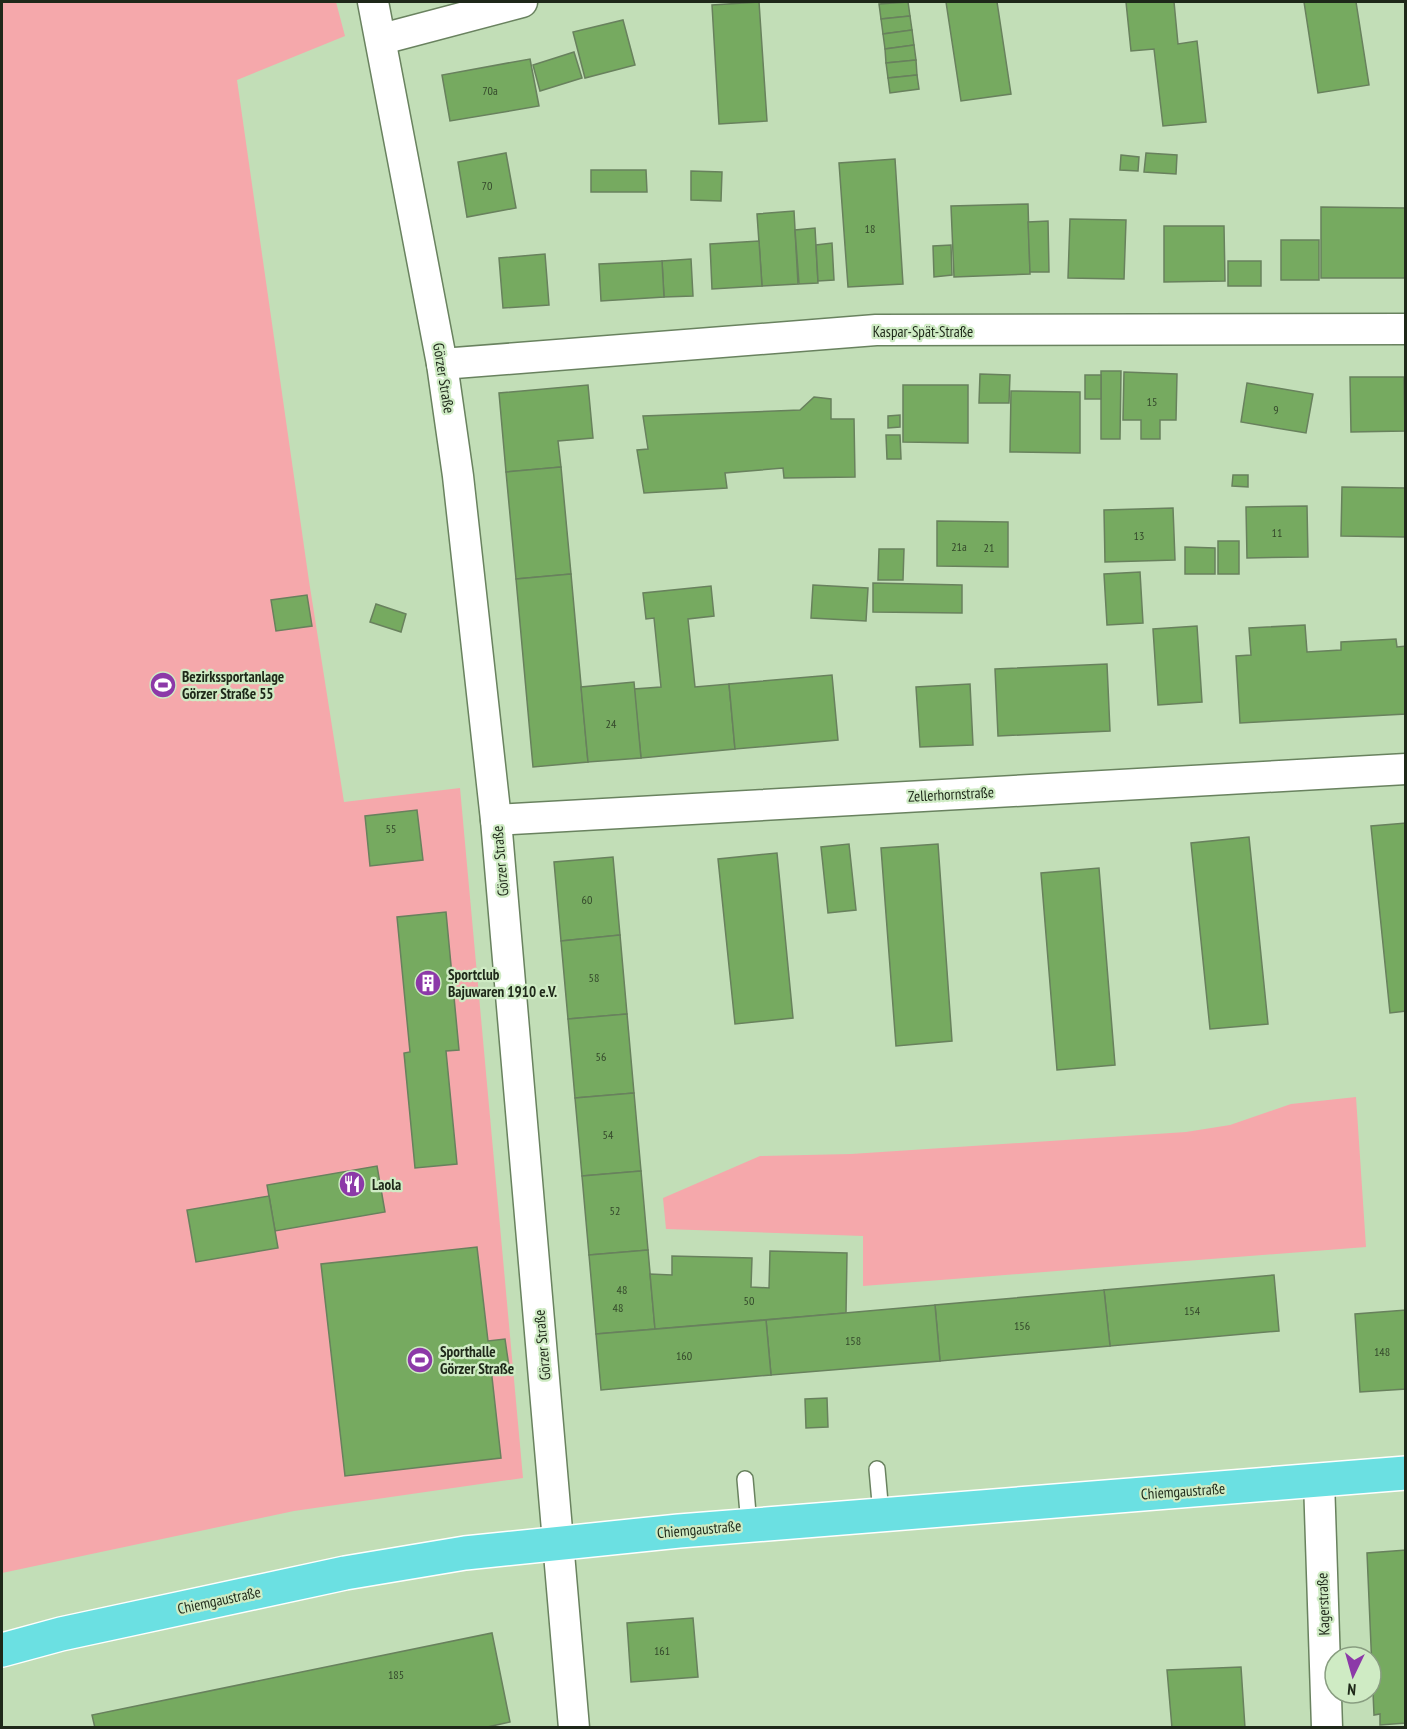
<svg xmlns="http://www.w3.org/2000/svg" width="1407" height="1729" font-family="'PT Sans Narrow',sans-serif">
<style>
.green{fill:#f5a8ab}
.building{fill:#76aa60;stroke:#68815d;stroke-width:1.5}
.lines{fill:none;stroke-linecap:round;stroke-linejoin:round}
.service-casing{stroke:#69825f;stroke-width:18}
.minor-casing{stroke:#69825f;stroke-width:33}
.primary-casing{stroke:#fff;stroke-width:36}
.service{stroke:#fff;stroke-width:15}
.minor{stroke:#fff;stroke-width:30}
.primary{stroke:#6be0e2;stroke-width:33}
.labels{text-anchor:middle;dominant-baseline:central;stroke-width:4.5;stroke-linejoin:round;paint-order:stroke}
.number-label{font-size:12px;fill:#34482b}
.street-label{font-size:15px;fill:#1e2819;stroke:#cfebc4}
.poi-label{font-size:15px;font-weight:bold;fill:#1e2819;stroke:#cfebc4;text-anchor:start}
</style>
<rect width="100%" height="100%" fill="#c2deb7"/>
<g class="green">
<polygon points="2,2 336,2 345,36 237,80 309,581 344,802 460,788 523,1478 294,1511 2,1573"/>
<polygon points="1356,1097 1366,1247 863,1286 863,1236 666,1229 663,1198 760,1156 851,1154 1186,1132 1230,1125 1291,1104"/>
</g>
<g class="building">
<polygon points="759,2 767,121 719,124 712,5"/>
<polygon points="908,2 910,16 881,19 879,4"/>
<polygon points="946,2 997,2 1011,94 961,101"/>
<polygon points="1126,2 1174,2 1178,44 1197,41 1206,122 1163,126 1154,49 1131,51"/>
<polygon points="1304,2 1356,2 1369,85 1318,93"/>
<polygon points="910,16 912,30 883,34 881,19"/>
<polygon points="623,20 635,65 585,78 573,32"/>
<polygon points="912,30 914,45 885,49 883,34"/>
<polygon points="914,45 916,60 886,63 885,49"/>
<polygon points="574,52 582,78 540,91 533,65"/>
<polygon points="530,59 539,106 450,121 442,75"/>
<polygon points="916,60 917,75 888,78 886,63"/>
<polygon points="917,75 919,89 890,93 888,78"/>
<polygon points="506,153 516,208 467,217 458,162"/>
<polygon points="1146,153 1177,155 1176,174 1144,172"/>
<polygon points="1121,155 1139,157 1138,171 1120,170"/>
<polygon points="895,159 903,284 848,287 839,163"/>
<polygon points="591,170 646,170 647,192 591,192"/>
<polygon points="691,171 722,172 721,201 691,200"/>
<polygon points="1028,204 1030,274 954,277 951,206"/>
<polygon points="1321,207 1406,208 1406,278 1321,278"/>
<polygon points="794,211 798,284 762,286 757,214"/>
<polygon points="1070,219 1126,220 1124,279 1068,278"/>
<polygon points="1048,221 1049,272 1030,272 1028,222"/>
<polygon points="1164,226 1224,226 1225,281 1164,282"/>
<polygon points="815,228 818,283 799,284 795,230"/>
<rect x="1281" y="240" width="38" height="40"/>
<polygon points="759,241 762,286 712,289 710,244"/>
<polygon points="832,243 834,280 818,281 816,245"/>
<polygon points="951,245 952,275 934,277 933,246"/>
<polygon points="545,254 549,305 503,308 499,258"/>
<polygon points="691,259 693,296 664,297 662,261"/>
<polygon points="662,261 664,297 601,301 599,264"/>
<rect x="1228" y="261" width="33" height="25"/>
<polygon points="1101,371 1121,371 1120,439 1101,439"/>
<polygon points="1124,372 1177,374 1176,420 1160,420 1160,439 1141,439 1141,420 1123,420"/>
<polygon points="980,374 1010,375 1009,403 979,403"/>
<rect x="1085" y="375" width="16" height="24"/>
<polygon points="1350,377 1404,377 1405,431 1351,432"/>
<polygon points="1247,383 1313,394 1306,433 1241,422"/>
<polygon points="588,385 593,438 558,441 561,467 506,472 499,393"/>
<polygon points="903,385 968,385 968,443 903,442"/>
<polygon points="1011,391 1080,392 1080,453 1010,452"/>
<polygon points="814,397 831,399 831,419 854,419 855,477 784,478 783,468 725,473 727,488 644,493 637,450 648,449 643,416 800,410"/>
<polygon points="900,415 900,427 888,428 888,416"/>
<polygon points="886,435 900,435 901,459 887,459"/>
<polygon points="561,467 571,574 516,579 506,472"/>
<polygon points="1233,475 1248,475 1248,487 1232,486"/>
<polygon points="1342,487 1406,488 1406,537 1341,536"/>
<polygon points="1307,506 1308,557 1247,558 1246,507"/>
<polygon points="1173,508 1175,560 1105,562 1104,510"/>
<polygon points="937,521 1008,522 1008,567 937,566"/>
<rect x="1218" y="541" width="21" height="33"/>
<polygon points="1185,547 1215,548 1215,574 1185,574"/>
<polygon points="879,549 904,549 903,580 878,580"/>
<polygon points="1140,572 1143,623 1107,625 1104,574"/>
<polygon points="571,574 588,762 533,767 516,579"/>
<polygon points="873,583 962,585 962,613 873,612"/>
<polygon points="813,585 868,588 866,621 811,618"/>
<polygon points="711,586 714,616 688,619 695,687 729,684 735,749 641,758 634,689 661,687 654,618 646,619 643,593"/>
<polygon points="307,595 312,626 276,631 271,600"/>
<polygon points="376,604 406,614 401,632 370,622"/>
<polygon points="1305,625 1307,652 1341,650 1341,642 1396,639 1397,647 1406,646 1406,714 1240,723 1236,656 1251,655 1249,628"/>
<polygon points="1197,626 1202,702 1158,705 1153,629"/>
<polygon points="1107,664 1110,731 998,736 995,669"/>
<polygon points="832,675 838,740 735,749 729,684"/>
<polygon points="634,682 641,758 588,762 581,687"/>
<polygon points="970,684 973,745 920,747 916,687"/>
<polygon points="417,810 423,860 370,866 365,816"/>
<polygon points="1406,823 1406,1011 1390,1013 1371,826"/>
<polygon points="1249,837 1268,1024 1210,1029 1191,843"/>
<polygon points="849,844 856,910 828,913 821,847"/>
<polygon points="938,844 952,1041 896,1046 881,848"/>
<polygon points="777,853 793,1018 735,1024 718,859"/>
<polygon points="613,857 620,935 561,941 554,862"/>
<polygon points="1099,868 1115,1065 1057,1070 1041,873"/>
<polygon points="446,912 459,1050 446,1051 457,1164 415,1168 404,1053 410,1052 397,917"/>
<polygon points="620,935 627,1014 568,1019 561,941"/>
<polygon points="627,1014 634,1093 575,1098 568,1019"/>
<polygon points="634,1093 641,1171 582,1176 575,1098"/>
<polygon points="377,1166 385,1212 275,1231 267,1185"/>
<polygon points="641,1171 648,1250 589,1255 582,1176"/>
<polygon points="269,1196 278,1248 196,1262 187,1210"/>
<polygon points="477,1247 488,1341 505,1339 507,1353 509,1366 491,1368 501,1458 345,1476 321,1264"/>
<polygon points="648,1250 655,1329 596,1334 589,1255"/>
<polygon points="770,1251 847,1253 846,1313 655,1329 650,1274 672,1275 672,1256 752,1258 751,1287 769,1288"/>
<polygon points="1274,1275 1279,1331 1110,1346 1104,1290"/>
<polygon points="1104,1290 1110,1346 940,1361 935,1305"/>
<polygon points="935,1305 940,1361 771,1375 766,1320"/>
<polygon points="1406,1310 1406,1389 1360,1392 1355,1314"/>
<polygon points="766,1320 771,1375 601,1390 596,1334"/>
<polygon points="827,1398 828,1427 806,1428 805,1399"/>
<polygon points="1406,1550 1406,1723 1380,1725 1380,1714 1374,1715 1367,1553"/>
<polygon points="693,1618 698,1677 631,1682 627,1623"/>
<polygon points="492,1633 510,1722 483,1728 95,1728 92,1715"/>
<polygon points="1241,1667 1245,1728 1172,1728 1167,1670"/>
</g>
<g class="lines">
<defs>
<g id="service">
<polyline points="877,1469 881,1514"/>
<polyline points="745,1479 749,1525"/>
</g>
<g id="minor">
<polyline points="373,2 442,364 458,476 496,820 574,1728"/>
<polyline points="382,39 522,2"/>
<polyline points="442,364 876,330 1406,329"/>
<polyline points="496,820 1406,769"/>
<polyline points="1319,1480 1327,1728"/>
</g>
<polyline id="primary" points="2,1650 61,1634 345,1573 465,1553 679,1531 1406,1473"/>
</defs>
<use href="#service" class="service-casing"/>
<use href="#minor" class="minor-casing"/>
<use href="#primary" class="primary-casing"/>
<use href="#service" class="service"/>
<use href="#minor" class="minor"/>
<use href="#primary" class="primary"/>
</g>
<defs>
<symbol id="stadium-disc" viewBox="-11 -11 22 22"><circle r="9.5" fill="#8c39a8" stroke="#cfebc4"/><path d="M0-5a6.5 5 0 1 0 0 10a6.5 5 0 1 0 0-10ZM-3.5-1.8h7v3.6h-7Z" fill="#fff"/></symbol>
<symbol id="building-disc" viewBox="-11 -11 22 22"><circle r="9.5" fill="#8c39a8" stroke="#cfebc4"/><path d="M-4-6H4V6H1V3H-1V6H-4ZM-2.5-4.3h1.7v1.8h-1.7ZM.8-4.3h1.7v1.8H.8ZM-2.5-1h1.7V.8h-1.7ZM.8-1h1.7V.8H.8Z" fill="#fff"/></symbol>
<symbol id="restaurant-disc" viewBox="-11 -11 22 22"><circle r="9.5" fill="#8c39a8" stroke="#cfebc4"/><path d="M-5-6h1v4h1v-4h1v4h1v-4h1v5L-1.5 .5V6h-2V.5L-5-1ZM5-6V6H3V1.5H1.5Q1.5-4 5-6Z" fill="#fff"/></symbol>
</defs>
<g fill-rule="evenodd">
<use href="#stadium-disc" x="148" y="670" width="30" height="30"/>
<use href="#building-disc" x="413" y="968" width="30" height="30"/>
<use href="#restaurant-disc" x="337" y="1169" width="30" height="30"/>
<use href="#stadium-disc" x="405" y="1345" width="30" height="30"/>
</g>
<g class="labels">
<g class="number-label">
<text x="490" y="90">70a</text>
<text x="487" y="185">70</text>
<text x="870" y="228">18</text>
<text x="1152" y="401">15</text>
<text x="1276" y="409">9</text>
<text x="1277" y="532">11</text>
<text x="1139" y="535">13</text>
<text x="959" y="546">21a</text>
<text x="989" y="547">21</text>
<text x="611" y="723">24</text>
<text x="391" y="828">55</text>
<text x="587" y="899">60</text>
<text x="594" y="977">58</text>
<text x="601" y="1056">56</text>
<text x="608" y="1134">54</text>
<text x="615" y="1210">52</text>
<text x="622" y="1289">48</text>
<text x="749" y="1300">50</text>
<text x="618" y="1307">48</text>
<text x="1192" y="1310">154</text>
<text x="1022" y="1325">156</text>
<text x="853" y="1340">158</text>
<text x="1382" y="1351">148</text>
<text x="684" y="1355">160</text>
<text x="662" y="1650">161</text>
<text x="396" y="1674">185</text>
</g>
<g class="street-label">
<text x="923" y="331">Kaspar-Spät-Straße</text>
<text transform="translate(444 378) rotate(81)">Görzer Straße</text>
<text transform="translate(951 794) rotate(-3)">Zellerhornstraße</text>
<text transform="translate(500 861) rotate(-95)">Görzer Straße</text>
<text transform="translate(542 1345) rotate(-95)">Görzer Straße</text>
<text transform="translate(1183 1491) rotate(-4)">Chiemgaustraße</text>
<text transform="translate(699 1529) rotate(-5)">Chiemgaustraße</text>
<text transform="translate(219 1600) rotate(-12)">Chiemgaustraße</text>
<text transform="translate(1323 1604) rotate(-92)">Kagerstraße</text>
</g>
<g class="poi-label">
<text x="182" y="676">Bezirkssportanlage<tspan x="182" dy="17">Görzer Straße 55</tspan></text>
<text x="448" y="974">Sportclub<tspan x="448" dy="17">Bajuwaren 1910 e.V.</tspan></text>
<text x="372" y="1184">Laola</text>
<text x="440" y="1351">Sporthalle<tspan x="440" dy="17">Görzer Straße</tspan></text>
</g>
</g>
<rect width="1407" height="1729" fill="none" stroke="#1e2819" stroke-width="6"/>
<g transform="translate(1353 1675) rotate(185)"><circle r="28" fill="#cfebc4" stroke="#889d80" stroke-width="1.5"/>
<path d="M0-4.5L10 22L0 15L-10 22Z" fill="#8c39a8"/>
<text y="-9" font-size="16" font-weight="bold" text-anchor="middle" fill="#1e2819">N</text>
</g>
</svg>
